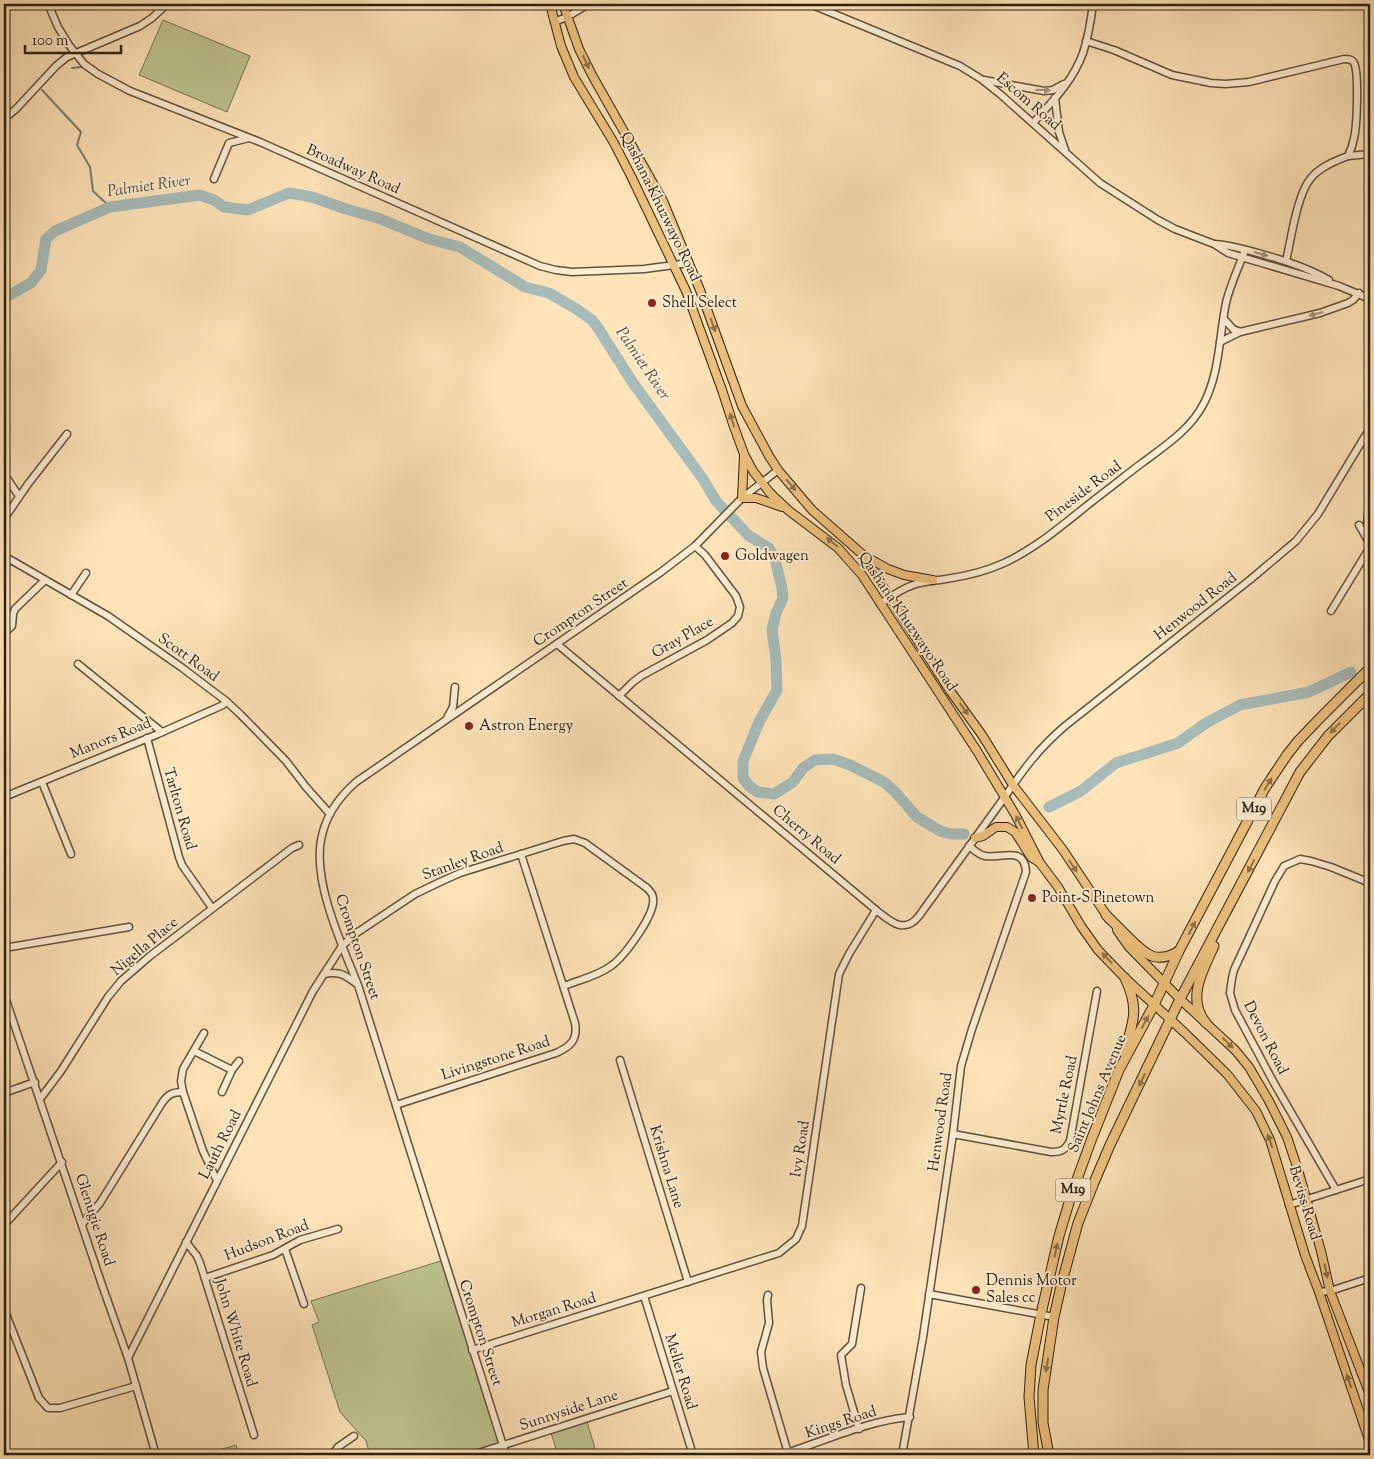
<svg xmlns="http://www.w3.org/2000/svg" width="1374" height="1459" font-family="'Sorts Mill Goudy',serif">
<style>
.green{fill:#bec590;stroke:#767351}
.lines{fill:none;stroke-linecap:round;stroke-linejoin:round}
.stream{stroke:#757e77;stroke-width:2}
.river{stroke:#a5bcba;stroke-width:11}
.minor-casing{stroke:#61523c;stroke-width:9}
.major-casing{stroke:#2d2112;stroke-width:10}
.highway-casing{stroke:#2d2112;stroke-width:11}
.minor{stroke:#feedd1;stroke-width:6}
.major{stroke:#efc27c;stroke-width:8}
.highway{stroke:#efc27c;stroke-width:9}
.oneway{fill:#8e7247}
.oneway2{fill:#a0917b}
.poi-dot{fill:#8f2418;stroke:#feedd1;stroke-width:2}
.labels{text-anchor:middle;dominant-baseline:central;stroke-width:4;stroke-linejoin:round;paint-order:stroke}
.shield{fill:#feedd1;stroke:#6c5e4b;stroke-width:1}
.shield-label{font-size:14px;font-weight:bold;fill:#2d2112}
.street-label{font-size:15px;fill:#2d2112;stroke:#feedd1}
.poi-label{font-size:15px;fill:#2d2112;stroke:#feedd1;text-anchor:start}
.water-label{font-size:16px;font-style:italic;fill:#515044;stroke:#feedd1}
</style>
<rect width="100%" height="100%" fill="#fee4b8"/>
<filter id="stains"><feTurbulence type="fractalNoise" baseFrequency=".004" numOctaves="4"/><feColorMatrix values="0 0 0 0 .2 0 0 0 0 .09 0 0 0 0 .02 0 0 0 .5 -.17"/></filter>
<radialGradient id="worn" r=".72"><stop offset=".6" stop-color="#630" stop-opacity="0"/><stop offset="1" stop-color="#630" stop-opacity=".3"/></radialGradient>
<g class="green">
<polygon points="163,20 250,56 227,112 139,75"/>
<polygon points="444,1260 503,1445 472,1455 370,1455 366,1441 340,1412 312,1325 319,1322 311,1301"/>
<polygon points="587,1422 597,1455 558,1455 551,1433"/>
<polygon points="236,1445 239,1455 202,1455"/>
</g>
<g class="lines">
<g class="stream">
<polyline points="72,68 82,67"/>
<polyline points="42,90 81,132 77,145 90,167 93,191 110,207"/>
</g>
<g class="river">
<polyline points="4,298 31,283 41,270 46,239 55,231 110,207 200,195 214,200 224,207 248,210 289,193 312,197 346,209 378,218 429,239 460,247 525,287 549,293 578,310 593,321 600,331 633,383 703,479 716,501 749,536 769,548 775,559 782,588 783,598 776,613 772,630 776,660 777,690 759,722 743,761 743,778 750,787 758,792 774,794 793,782 803,768 815,760 833,759 850,765 884,782 896,793 917,817 940,831 951,834 964,834"/>
<polyline points="1049,807 1081,791 1116,763 1178,743 1206,723 1240,705 1309,692 1351,672"/>
</g>
<defs>
<g id="minor">
<polyline points="48,4 58,27 69,45 84,64 98,74 130,91 260,142 540,266 556,270 572,272 644,269 689,263"/>
<polyline points="810,4 960,66 981,79 1000,94 1100,183 1158,220 1175,229 1214,244 1228,253 1339,286 1370,299"/>
<polyline points="554,22 567,17 589,4"/>
<path d="M1086,41l28,9 58,25 39,8 14,1 24,-2 95,-23c4,0 8,0 10,4 5,9 3,63 0,75 -1,6 -3,12 -6,18 -13,5 -28,11 -37,22 -14,16 -20,62 -25,83"/>
<polyline points="984,80 1044,91 1053,90 1064,84"/>
<polyline points="1055,98 1059,132 1065,150"/>
<polyline points="4,119 16,109 56,66 67,57 140,26 152,18 167,4"/>
<path d="M1033,123c19,-21 40,-42 50,-70 5,-15 8,-33 10,-49"/>
<polyline points="1348,156 1370,154"/>
<polyline points="214,179 229,143 249,138"/>
<path d="M1215,244c15,1 28,5 43,9 25,7 48,14 71,27"/>
<polyline points="1224,319 1233,329 1240,332 1320,313 1348,303 1353,300 1359,293"/>
<polyline points="1220,342 1240,332"/>
<polyline points="4,474 19,496"/>
<polyline points="4,519 28,484 67,434"/>
<polyline points="1359,525 1370,544"/>
<polyline points="1367,525 1370,496"/>
<polyline points="4,556 108,616 181,667 226,701 241,715 286,761 306,787 330,814"/>
<polyline points="71,595 86,573"/>
<path d="M880,604c10,-7 21,-15 33,-19 11,-4 22,-4 33,-6 20,-3 41,-8 58,-16 33,-15 62,-41 90,-63 16,-12 32,-25 48,-37 23,-17 49,-34 62,-60 16,-31 15,-67 22,-100 4,-18 13,-36 19,-53"/>
<polyline points="1331,611 1370,547"/>
<polyline points="4,633 12,626 13,614 15,609 45,580"/>
<path d="M557,644l319,266c14,11 28,25 43,6l85,-118c19,-28 35,-50 61,-72l186,-147 45,-38 22,-27 52,-86"/>
<polyline points="78,664 162,732"/>
<polyline points="619,696 633,682 641,676 707,640 732,623 738,616 740,607 736,596 705,555 695,546"/>
<polyline points="447,718 453,707 455,687"/>
<polyline points="147,738 179,857 182,865 212,908"/>
<polyline points="42,782 71,854"/>
<polyline points="4,797 158,734 223,705 226,701"/>
<polyline points="4,948 129,927"/>
<path d="M324,974c16,-3 21,1 33,10"/>
<polyline points="4,994 102,1285 128,1358 156,1455"/>
<polyline points="194,1051 232,1070"/>
<polyline points="620,1060 688,1282"/>
<polyline points="183,1092 181,1081 183,1069 204,1033"/>
<polyline points="222,1092 232,1070 239,1061"/>
<polyline points="4,1093 35,1082"/>
<polyline points="40,1099 61,1071 108,997 121,981 150,956 292,848 299,845"/>
<path d="M396,1105l160,-52c14,-6 22,-13 19,-30l-54,-169"/>
<path d="M953,1134l98,18c11,0 14,-2 19,-11l27,-150"/>
<polyline points="1336,1190 1274,1083 1235,1010 1230,993 1232,978 1234,970 1275,881 1284,866 1300,859 1311,861 1331,867 1370,883"/>
<polyline points="1289,1205 1370,1179"/>
<path d="M82,1224l18,-21 62,-100c6,-9 11,-11 21,-11l20,59 14,30"/>
<polyline points="4,1225 62,1162"/>
<polyline points="186,1242 197,1256 200,1263 254,1435"/>
<polyline points="285,1249 304,1304"/>
<polyline points="205,1278 273,1255 300,1240 338,1229"/>
<polyline points="1319,1292 1330,1291 1370,1278"/>
<polyline points="929,1294 1054,1317"/>
<polyline points="768,1295 767,1300 769,1323 761,1352 763,1368 788,1453"/>
<polyline points="644,1296 693,1455"/>
<polyline points="4,1309 39,1398 48,1408 60,1408 136,1386"/>
<polyline points="472,1350 779,1253 796,1239 802,1226 839,974 849,954 876,910"/>
<path d="M128,1358l185,-367 29,-45 13,-12 60,-40 25,-12 20,-9 103,-32 11,-2 11,4 62,45c3,3 6,6 6,10 3,16 -29,59 -42,68 -13,10 -32,14 -47,20"/>
<polyline points="859,1429 846,1385 841,1355 852,1344 861,1288"/>
<polyline points="332,1455 338,1447 354,1436"/>
<polyline points="472,1455 673,1391"/>
<path d="M506,1455l-148,-470c-16,-40 -45,-102 -37,-145 4,-23 18,-43 35,-58l305,-210 34,-26 47,-48 36,-28"/>
<path d="M780,1455c43,-13 85,-34 130,-38"/>
<path d="M902,1455l21,-118 30,-203 8,-68 11,-37 54,-157c-1,-27 -26,-13 -41,-16 -6,-1 -11,-6 -16,-10"/>
</g>
<g id="major">
<polyline points="550,4 561,46 574,77 614,143 632,178 686,291 722,390 733,424 744,454 753,471 770,493 788,510 838,548 862,575 977,751 1016,816 1040,863 1058,887 1081,926 1098,950 1125,978 1185,1033 1227,1074 1256,1111 1270,1140 1305,1255 1319,1292 1370,1443"/>
<polyline points="563,4 579,49 592,75 663,201 700,290 742,406 769,456 778,470 812,510 862,554 951,692 982,735 1013,785 1063,850 1109,919"/>
<polyline points="744,456 742,498 756,498 782,507"/>
<polyline points="863,555 888,569 904,575 933,580"/>
<polyline points="975,838 983,836 996,827 1007,827 1015,832 1031,857 1039,862"/>
<polyline points="1117,930 1129,947 1180,999 1235,1050 1249,1067 1269,1101 1287,1137 1299,1173 1321,1251 1330,1291 1370,1395"/>
</g>
<g id="highway">
<path d="M1106,915c8,8 15,15 23,23 16,16 27,27 50,13"/>
<path d="M1206,1023c-20,-24 -3,-53 8,-77"/>
<path d="M1124,1053c9,-31 16,-43 1,-75"/>
<polyline points="1034,1455 1029,1397 1031,1365 1041,1314 1059,1236 1071,1196 1092,1138 1119,1070 1154,1005 1179,951 1265,788 1287,755 1298,741 1321,717 1370,668"/>
<polyline points="1049,1455 1043,1423 1043,1390 1054,1317 1062,1282 1078,1223 1093,1185 1110,1145 1180,999 1300,772 1328,736 1370,694"/>
</g>
</defs>
<use href="#minor" class="minor-casing"/>
<use href="#major" class="major-casing"/>
<use href="#highway" class="highway-casing"/>
<use href="#minor" class="minor"/>
<use href="#major" class="major"/>
<use href="#highway" class="highway"/>
</g>
<defs><path id="oneway-solid" d="M-6-.8H1V-3.2L6.5 0L1 3.2V.8H-6Z" transform="scale(1.25)"/></defs>
<g class="oneway">
<use href="#oneway-solid" transform="translate(586 62) rotate(65)"/>
<use href="#oneway-solid" transform="translate(713 325) rotate(70)"/>
<use href="#oneway-solid" transform="translate(732 420) rotate(-108)"/>
<use href="#oneway-solid" transform="translate(791 485) rotate(50)"/>
<use href="#oneway-solid" transform="translate(832 542) rotate(-140)"/>
<use href="#oneway-solid" transform="translate(964 709) rotate(54)"/>
<use href="#oneway-solid" transform="translate(1335 728) rotate(134)"/>
<use href="#oneway-solid" transform="translate(1268 784) rotate(-59)"/>
<use href="#oneway-solid" transform="translate(1019 822) rotate(-116)"/>
<use href="#oneway-solid" transform="translate(1073 866) rotate(56)"/>
<use href="#oneway-solid" transform="translate(1251 866) rotate(118)"/>
<use href="#oneway-solid" transform="translate(1192 928) rotate(-62)"/>
<use href="#oneway-solid" transform="translate(1107 958) rotate(-133)"/>
<use href="#oneway-solid" transform="translate(1145 1022) rotate(-63)"/>
<use href="#oneway-solid" transform="translate(1228 1043) rotate(45)"/>
<use href="#oneway-solid" transform="translate(1142 1080) rotate(116)"/>
<use href="#oneway-solid" transform="translate(1270 1141) rotate(-110)"/>
<use href="#oneway-solid" transform="translate(1056 1250) rotate(-77)"/>
<use href="#oneway-solid" transform="translate(1326 1271) rotate(78)"/>
<use href="#oneway-solid" transform="translate(1047 1365) rotate(99)"/>
<use href="#oneway-solid" transform="translate(1349 1381) rotate(-109)"/>
</g>
<g class="oneway2">
<use href="#oneway-solid" transform="translate(1043 90) rotate(1)"/>
<use href="#oneway-solid" transform="translate(1261 254) rotate(15)"/>
<use href="#oneway-solid" transform="translate(1316 314) rotate(165)"/>
</g>
<g class="poi-dot">
<circle cx="652" cy="303" r="5"/>
<circle cx="725" cy="556" r="5"/>
<circle cx="469" cy="726" r="5"/>
<circle cx="1032" cy="898" r="5"/>
<circle cx="976" cy="1290" r="5"/>
</g>
<g class="labels">
<g class="shield">
<rect x="1236.5" y="797.5" width="35" height="23" rx="4"/>
<rect x="1055.5" y="1178.5" width="35" height="23" rx="4"/>
</g>
<g class="shield-label">
<text x="1254" y="809">M19</text>
<text x="1073" y="1190">M19</text>
</g>
<g class="street-label">
<text transform="translate(1028 102) rotate(41)">Escom Road</text>
<text transform="translate(353 170) rotate(24)">Broadway Road</text>
<text transform="translate(660 207) rotate(64)">Qashana Khuzwayo Road</text>
<text transform="translate(1084 492) rotate(-37)">Pineside Road</text>
<text transform="translate(1196 607) rotate(-38)">Henwood Road</text>
<text transform="translate(581 613) rotate(-34)">Crompton Street</text>
<text transform="translate(907 622) rotate(56)">Qashana Khuzwayo Road</text>
<text transform="translate(683 638) rotate(-30)">Gray Place</text>
<text transform="translate(188 658) rotate(36)">Scott Road</text>
<text transform="translate(111 739) rotate(-22)">Manors Road</text>
<text transform="translate(179 809) rotate(74)">Tarlton Road</text>
<text transform="translate(806 835) rotate(40)">Cherry Road</text>
<text transform="translate(463 862) rotate(-20)">Stanley Road</text>
<text transform="translate(145 947) rotate(-40)">Nigella Place</text>
<text transform="translate(357 947) rotate(71)">Crompton Street</text>
<text transform="translate(1265 1038) rotate(63)">Devon Road</text>
<text transform="translate(496 1059) rotate(-18)">Livingstone Road</text>
<text transform="translate(1098 1094) rotate(-67)">Saint Johns Avenue</text>
<text transform="translate(1065 1095) rotate(-78)">Myrtle Road</text>
<text transform="translate(941 1122) rotate(-82)">Henwood Road</text>
<text transform="translate(221 1145) rotate(-63)">Lauth Road</text>
<text transform="translate(801 1149) rotate(-81)">Ivy Road</text>
<text transform="translate(666 1167) rotate(73)">Krishna Lane</text>
<text transform="translate(1304 1203) rotate(73)">Beviss Road</text>
<text transform="translate(94 1220) rotate(72)">Glenugie Road</text>
<text transform="translate(267 1241) rotate(-21)">Hudson Road</text>
<text transform="translate(554 1311) rotate(-17)">Morgan Road</text>
<text transform="translate(235 1333) rotate(73)">John White Road</text>
<text transform="translate(480 1333) rotate(72)">Crompton Street</text>
<text transform="translate(680 1372) rotate(73)">Meller Road</text>
<text transform="translate(569 1411) rotate(-18)">Sunnyside Lane</text>
<text transform="translate(841 1423) rotate(-18)">Kings Road</text>
</g>
<g class="poi-label">
<text x="662" y="303">Shell Select</text>
<text x="735" y="556">Goldwagen</text>
<text x="479" y="726">Astron Energy</text>
<text x="1042" y="898">Point-S Pinetown</text>
<text x="986" y="1281">Dennis Motor<tspan x="986" dy="17">Sales cc</tspan></text>
</g>
<g class="water-label">
<text transform="translate(149 187) rotate(-8)">Palmiet River</text>
<text transform="translate(642 364) rotate(56)">Palmiet River</text>
</g>
</g>
<rect width="1374" height="1459" fill="none" stroke="#fee4b8" stroke-width="20"/>
<rect x="5" y="5" width="1364" height="1449" fill="none" stroke="#2d2112" stroke-width="2.5"/>
<rect x="10" y="10" width="1354" height="1439" fill="none" stroke="#2d2112"/>
<path d="M25 45v8h96v-8" fill="none" stroke="#2d2112" stroke-width="2.5"/>
<text x="32" y="45" font-size="15" fill="#2d2112" stroke="#feedd1" stroke-width="4" paint-order="stroke">100 m</text>
<rect width="100%" height="100%" filter="url(#stains)"/>
<rect width="100%" height="100%" fill="url(#worn)"/>
</svg>
